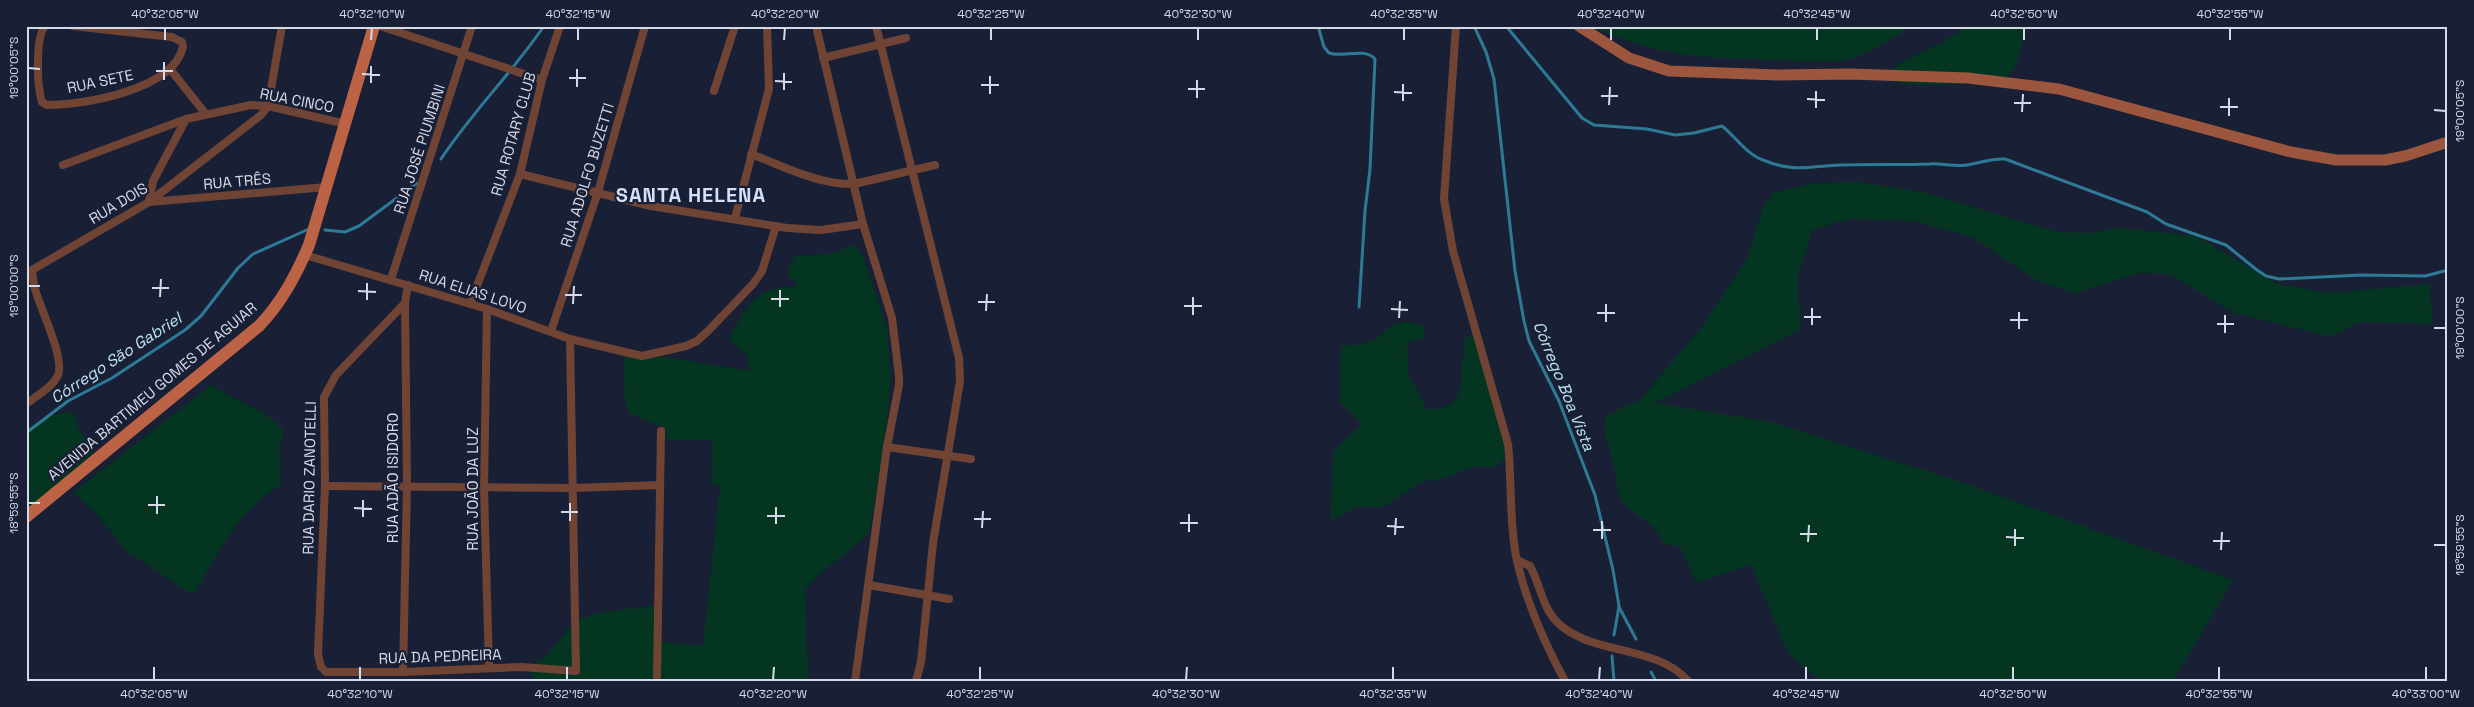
<svg xmlns="http://www.w3.org/2000/svg" width="2474" height="707" font-family="'Space Grotesk',sans-serif">
<style>
.green{fill:#033520}
.lines{fill:none;stroke-linecap:round;stroke-linejoin:round}
.stream{stroke:#2d7a97;stroke-width:3}
.street{stroke:#704435;stroke-width:8}
.secondary{stroke:#9c563e;stroke-width:11}
.primary{stroke:#bd6345;stroke-width:12}
.ticks{fill:none;stroke:#d4dae8;stroke-width:2}
.labels{text-anchor:middle;dominant-baseline:central;stroke-width:4.5;stroke-linejoin:round;paint-order:stroke}
.street-label{font-size:15px;fill:#d4dae8;stroke:#192035}
.water-label{font-size:16px;font-style:italic;fill:#bde4f5;stroke:#192035}
.district-label{font-size:20px;font-weight:bold;letter-spacing:1px;fill:#d3dffb;stroke:#192035}
.neatline{fill:none;stroke:#d4dae8;stroke-width:2}
.ticks-label{font-size:12px;text-anchor:middle;fill:#d4dae8}
</style>
<rect width="100%" height="100%" fill="#192035"/>
<g class="green">
<path d="M1590,26h323c-15,10 -51,31 -68,34 -22,3 -47,1 -69,0 -73,-2 -118,-3 -186,-34z"/>
<polygon points="1966,26 2027,26 2016,65 2007,79 1985,83 1923,85 1898,83 1892,76 1894,68 1900,63 1945,41"/>
<path d="M1856,182l67,10 134,40 30,1 34,-5 75,8 81,48 52,9 100,-9 4,40 -75,-2 -26,15 -98,-24 -65,-39 -30,-1 -64,20 -38,-12 -63,-43 -58,-17 -67,-2 -37,11 -14,48 2,52 -145,73 116,19 187,59 275,99 -60,101h-352l-29,-24 -8,-13 -33,-79 -55,18 -16,-37 -16,-2c-10,-24 -26,-24 -40,-41 -8,-10 -7,-21 -9,-33 -4,-19 -14,-34 -9,-53l15,-9 18,-7 61,-72 47,-70 16,-52 11,-15 42,-9z"/>
<path d="M855,245l7,9 25,74 4,52 -7,65 -15,88 -13,12 -33,26 -18,18 3,92h-275l-3,-15 17,-10 28,-36 25,-7 55,-8 -1,36 49,5 17,-160 -9,-3 1,-43h-45l-4,-13 -34,-14 -4,-12 -2,-51 127,21 -3,-15 -18,-17c19,-36 25,-51 69,-53l-11,-13 8,-17 35,-2z"/>
<path d="M1401,322l17,2 6,4v7l-4,5h-6l-7,3 1,32 19,34c47,3 30,-43 39,-73l11,3c12,19 33,87 31,109 -1,9 -6,14 -12,19h-22l-12,3 -13,7 -27,5 -33,21 -1,3 -31,1 -27,14 3,-67 5,-8 23,-20 -2,-6 -19,-17 1,-57c11,-1 26,-1 36,-8 10,-7 11,-12 24,-16z"/>
<path d="M211,385c26,17 52,22 73,46l-5,15 1,40c-43,24 -62,68 -87,109l-67,-44 -29,-37 -24,-21z"/>
<path d="M73,412l6,17 17,28 -70,56v-83c10,-12 32,-17 47,-18z"/>
</g>
<g class="lines">
<g class="stream">
<path d="M1318,26l6,21 5,6c14,5 36,-6 46,6l-5,110 -5,42 -6,96"/>
<polyline points="1474,26 1486,52 1494,79 1515,271 1524,321 1529,341 1559,401 1595,495 1613,570 1619,606 1614,635"/>
<path d="M1506,26l76,92 12,7 53,4 28,6 19,-2 28,-7c13,10 24,28 41,34 31,13 47,6 78,5 30,-1 59,0 88,-1 13,-1 26,3 38,1 14,-2 24,-7 38,-6l142,53 19,12 60,21 31,25 9,6 13,3 82,-4 64,1 23,-6"/>
<path d="M441,159c31,-47 71,-86 103,-133"/>
<polyline points="325,230 345,232 359,226 417,183"/>
<polyline points="26,433 68,401 112,378 185,330 201,316 238,268 253,254 309,229"/>
<polyline points="1619,607 1636,639"/>
<polyline points="1612,656 1614,681"/>
<polyline points="1651,672 1656,681"/>
</g>
<g class="street">
<path d="M45,26c-10,12 -8,61 -3,76l5,3c37,0 126,-15 136,-58l-1,-5 -10,-5 -99,-11"/>
<polyline points="380,26 542,80"/>
<polyline points="816,26 863,224 892,318 899,376 899,385 887,447 855,681"/>
<polyline points="876,26 959,358 960,381 933,543 921,662 916,681"/>
<path d="M1456,26l-12,173 9,52 55,193c4,37 1,75 8,112 9,44 28,86 49,125"/>
<polyline points="823,58 906,38"/>
<polyline points="170,69 205,113"/>
<polyline points="714,91 735,26"/>
<path d="M751,154c32,12 68,31 103,30l81,-19"/>
<polyline points="63,165 186,119"/>
<polyline points="520,174 651,206 787,228 821,230 863,224"/>
<polyline points="149,202 153,181 186,119 251,105 268,106 346,124"/>
<polyline points="149,202 327,187"/>
<polyline points="735,218 769,89 767,26"/>
<polyline points="305,255 487,309 570,339 642,356 686,346 697,341 708,331 753,284 762,271 776,226"/>
<polyline points="391,279 472,26"/>
<polyline points="405,303 336,375 324,397 325,486 318,654 321,667 326,672 403,672 522,667 576,671 570,339"/>
<polyline points="470,304 520,174 542,80 560,26"/>
<polyline points="487,309 484,488 489,668"/>
<polyline points="551,331 598,192 645,26"/>
<path d="M26,404c10,-8 27,-17 32,-29 7,-17 -18,-67 -23,-86 -2,-6 -2,-13 -3,-19l117,-68 112,-87 7,-9 14,-80"/>
<polyline points="887,447 971,459"/>
<polyline points="325,486 573,488 660,485"/>
<path d="M1517,560l13,6c10,18 12,40 26,55 33,35 101,23 132,60"/>
<polyline points="869,585 949,599"/>
<polyline points="403,672 407,486 405,303 408,285"/>
<polyline points="657,676 661,431"/>
</g>
<polyline class="secondary" points="1579,26 1629,58 1669,71 1778,75 1850,74 1968,78 2059,89 2291,152 2336,160 2385,160 2405,156 2448,142"/>
<path class="primary" d="M26,517l233,-191c23,-24 37,-51 50,-81l65,-219"/>
</g>
<path class="ticks" d="M165,40v-12M371,40l1,-12M578,40v-12M784,40l1,-12M991,40v-12M1198,40v-12M1404,40v-12M1611,40v-12M1817,40v-12M2024,40v-12M2230,40v-12M28,68l12,1M156,71h17M362,74l18,1M569,78h17M164,80v-18M775,81l17,1M371,83v-17M981,85h18M577,87v-18M1188,89h17M784,90v-17M1394,92l18,1M990,94v-18M1601,96h17M1197,98v-18M1807,99l18,1M1403,101v-17M2014,103h17M1609,105l1,-18M2220,107h18M1816,108v-17M2434,110l12,1M2022,112l1,-18M2229,116v-18M28,286h12M152,288h17M358,291l18,1M565,295h17M160,297l1,-18M771,299h18M367,300v-17M978,302h17M573,304l1,-18M1184,306h18M780,307v-17M1391,309l17,1M986,311l1,-17M1597,313h18M1193,315v-18M1804,317h17M1399,318l1,-17M2010,320h18M1606,322v-18M2217,324h17M1812,325v-17M2434,328h12M2019,329v-17M2225,333v-18M28,503h12M148,505h17M354,508l18,1M561,512h17M157,514v-18M767,516h18M363,517v-17M974,519h17M570,521v-18M1180,523h18M776,524v-17M1387,526l17,1M982,528l1,-17M1593,530h18M1189,532v-18M1800,534h17M1395,535l1,-17M2006,537l18,1M1602,539v-18M2213,541h17M1808,542l1,-17M2434,545h12M2015,546v-17M2221,550l1,-18M154,680v-13M360,680v-13M567,680v-13M773,680l1,-13M980,680v-13M1186,680l1,-13M1393,680v-13M1599,680l1,-13M1806,680v-13M2013,680v-13M2219,680v-13M2426,680v-13"/>
<g class="labels">
<g class="street-label">
<text transform="translate(100 81) rotate(-12)">RUA SETE</text>
<text transform="translate(297 100) rotate(11)">RUA CINCO</text>
<text transform="translate(513 134) rotate(-74)">RUA ROTARY CLUB</text>
<text transform="translate(419 149) rotate(-72)">RUA JOSÉ PIUMBINI</text>
<text transform="translate(587 175) rotate(-73)">RUA ADOLFO BUZETTI</text>
<text transform="translate(237 181) rotate(-5)">RUA TRÊS</text>
<text transform="translate(118 203) rotate(-31)">RUA DOIS</text>
<text transform="translate(473 291) rotate(18)">RUA ELIAS LOVO</text>
<text transform="translate(152 391) rotate(-40)">AVENIDA BARTIMEU GOMES DE AGUIAR</text>
<text transform="translate(309 478) rotate(-89)">RUA DARIO ZANOTELLI</text>
<text transform="translate(392 478) rotate(-90)">RUA ADÃO ISIDORO</text>
<text transform="translate(472 489) rotate(-90)">RUA JOÃO DA LUZ</text>
<text transform="translate(440 656) rotate(-2)">RUA DA PEDREIRA</text>
</g>
<g class="water-label">
<text transform="translate(116 358) rotate(-33)">Córrego São Gabriel</text>
<text transform="translate(1564 386) rotate(68)">Córrego Boa Vista</text>
</g>
<g class="district-label">
<text x="691" y="195">SANTA HELENA</text>
</g>
</g>
<rect width="2474" height="707" fill="none" stroke="#192035" stroke-width="55"/>
<rect x="28" y="28" width="2418" height="652" class="neatline"/>
<g class="ticks-label">
<text x="165" y="18">40°32'05"W</text>
<text x="372" y="18">40°32'10"W</text>
<text x="578" y="18">40°32'15"W</text>
<text x="785" y="18">40°32'20"W</text>
<text x="991" y="18">40°32'25"W</text>
<text x="1198" y="18">40°32'30"W</text>
<text x="1404" y="18">40°32'35"W</text>
<text x="1611" y="18">40°32'40"W</text>
<text x="1817" y="18">40°32'45"W</text>
<text x="2024" y="18">40°32'50"W</text>
<text x="2230" y="18">40°32'55"W</text>
<text transform="translate(14 68) rotate(-90)" y="4">19°00'05"S</text>
<text transform="translate(2460 111) rotate(-90)" y="4">19°00'05"S</text>
<text transform="translate(14 286) rotate(-90)" y="4">19°00'00"S</text>
<text transform="translate(2460 328) rotate(-90)" y="4">19°00'00"S</text>
<text transform="translate(14 503) rotate(-90)" y="4">18°59'55"S</text>
<text transform="translate(2460 545) rotate(-90)" y="4">18°59'55"S</text>
<text x="154" y="698">40°32'05"W</text>
<text x="360" y="698">40°32'10"W</text>
<text x="567" y="698">40°32'15"W</text>
<text x="773" y="698">40°32'20"W</text>
<text x="980" y="698">40°32'25"W</text>
<text x="1186" y="698">40°32'30"W</text>
<text x="1393" y="698">40°32'35"W</text>
<text x="1599" y="698">40°32'40"W</text>
<text x="1806" y="698">40°32'45"W</text>
<text x="2013" y="698">40°32'50"W</text>
<text x="2219" y="698">40°32'55"W</text>
<text x="2426" y="698">40°33'00"W</text>
</g>
</svg>
